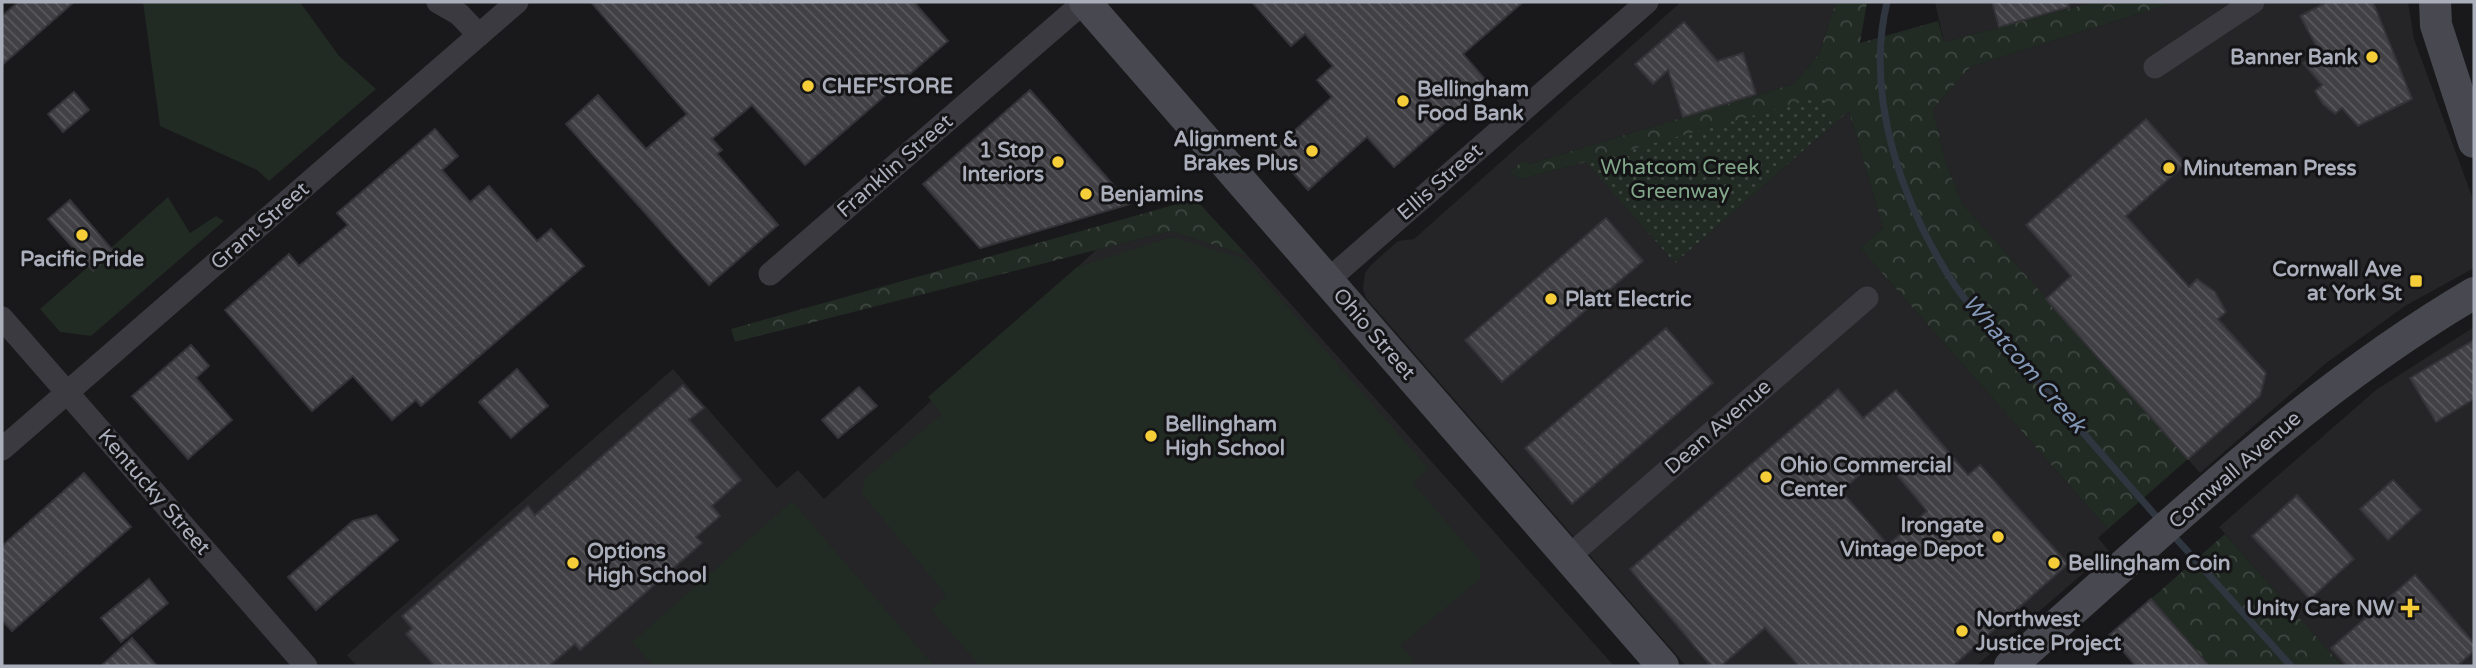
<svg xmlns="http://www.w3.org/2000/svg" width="2476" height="668" font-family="'Varela Round',sans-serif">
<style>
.built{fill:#252528}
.grass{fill:#212a23}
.park{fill:url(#park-crowns)}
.garden{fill:url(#garden-dots)}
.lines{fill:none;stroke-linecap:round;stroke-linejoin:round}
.stream{stroke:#2f3640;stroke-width:7}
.building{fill:url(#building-back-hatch);stroke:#343337;stroke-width:2;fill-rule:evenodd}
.street{stroke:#3a3a40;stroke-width:23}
.secondary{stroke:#484950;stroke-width:32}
.poi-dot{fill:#f4cd39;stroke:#141416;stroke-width:2.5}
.labels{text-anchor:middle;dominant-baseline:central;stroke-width:6;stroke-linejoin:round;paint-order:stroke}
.poi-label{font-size:21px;font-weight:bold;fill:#abaebb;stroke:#141416;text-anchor:start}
.street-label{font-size:21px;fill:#abaebb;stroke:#141416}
.park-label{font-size:21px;fill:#82a689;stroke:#141416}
.water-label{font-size:23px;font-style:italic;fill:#8397b6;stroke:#141416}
</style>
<defs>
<pattern id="park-crowns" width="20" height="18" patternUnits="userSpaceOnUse" patternTransform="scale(1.75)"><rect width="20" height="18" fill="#212a23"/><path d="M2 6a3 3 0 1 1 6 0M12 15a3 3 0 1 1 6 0" fill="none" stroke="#3f4641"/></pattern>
<pattern id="garden-dots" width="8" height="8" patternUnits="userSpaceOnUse" patternTransform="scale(1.75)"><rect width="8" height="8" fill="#212a23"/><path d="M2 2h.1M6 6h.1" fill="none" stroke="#3f4641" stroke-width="1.8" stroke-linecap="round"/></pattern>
<pattern id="building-back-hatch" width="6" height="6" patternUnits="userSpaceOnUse" patternTransform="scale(1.75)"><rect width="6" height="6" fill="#414145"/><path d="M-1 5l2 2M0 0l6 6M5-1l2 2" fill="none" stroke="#5a5a5e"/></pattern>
</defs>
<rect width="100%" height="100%" fill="#19191b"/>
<g class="built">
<polygon points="1681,2 1836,2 1819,54 1793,84 1529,164 1522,161 1509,173 1521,179 1586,162 1675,263 1849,111 1883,228 1860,248 2108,529 2098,538 2109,551 1976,666 1686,666 1366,298 1363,289 1365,273 1371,265 1398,241 1414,239"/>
<polygon points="1935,2 2094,2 1944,42"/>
<polygon points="2176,2 2408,2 2414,39 2474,202 2474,268 2405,306 2325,364 2200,473 1962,203 1946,163 1933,109 1970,67"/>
<polygon points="1171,231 1248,256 1614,666 357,666 347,655 673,369 777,488 798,470 824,499 1096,250"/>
<polygon points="2474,327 2474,666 2342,666 2219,527 2376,390"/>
</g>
<g class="grass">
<polygon points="143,2 300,2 339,56 376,89 269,181 257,170 160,126"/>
<polygon points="168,197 190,233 216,216 224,221 91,336 60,332 40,309 89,266 93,271 114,252 111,248"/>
<polygon points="1172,237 1246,259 1429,469 1413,483 1480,561 1480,579 1401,645 1415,661 1409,666 980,666 931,610 946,595 862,494 865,478 942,414 928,397 1077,267"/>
<polygon points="792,501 934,666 653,666 632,642"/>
</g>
<g class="park">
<polygon points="1836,2 1867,2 1860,43 1938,21 1944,42 2094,2 2176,2 1970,67 1933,109 1946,163 1962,203 2188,459 2108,529 1860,248 1883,228 1849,111 1675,263 1586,162 1521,179 1509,173 1522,161 1529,164 1793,84 1819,54"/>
<polygon points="1195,199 1248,256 1171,231 735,342 731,329"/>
<polygon points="2225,534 2342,666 2209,666 2151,599"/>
</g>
<polygon class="garden" points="1824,96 1832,125 1675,263 1586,162"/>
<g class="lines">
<g class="stream">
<path d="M1887,2c-23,96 16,205 69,285 19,27 45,52 66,76 47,53 93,107 140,160"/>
<polyline points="2172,534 2291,666"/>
</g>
</g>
<g class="building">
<polygon points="18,2 74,2 2,65 2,16"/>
<polygon points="591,2 914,2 948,41 805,165 752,105 712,139 722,150 717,154 778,225 709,285 566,124 598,95 646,149 687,114"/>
<polygon points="1252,2 1523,2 1463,54 1489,84 1394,167 1367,137 1308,190 1273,150 1332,97 1317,80 1333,66 1305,34 1291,46"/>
<polygon points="1992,2 2068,2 2069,7 1999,27"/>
<polygon points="2327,2 2373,2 2412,99 2358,126 2342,108 2335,114 2323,104 2315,91 2322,85 2303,63 2320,53 2300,16"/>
<polygon points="1684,22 1717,61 1743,53 1756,94 1683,117 1668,70 1653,84 1635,64"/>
<polygon points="1030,90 1130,204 980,248 923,184"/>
<polygon points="74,92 89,110 63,132 48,114"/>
<polygon points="2146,119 2186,164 2126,216 2189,287 2197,279 2215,292 2226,312 2218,319 2266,373 2260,396 2188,459 2046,299 2071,276 2026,225"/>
<polygon points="435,129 458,156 442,170 470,202 489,186 537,241 551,229 584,266 421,406 416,400 392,420 353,376 312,411 225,310 289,254 299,266 348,225 337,213"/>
<polygon points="70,200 114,252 93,271 48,219"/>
<polygon points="1606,218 1643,261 1502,382 1465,340"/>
<polygon points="1666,328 1713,383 1572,504 1525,448"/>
<polygon points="2474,340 2474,399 2436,422 2410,378"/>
<polygon points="191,345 209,366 196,378 232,420 188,459 132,396"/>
<polygon points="517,369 548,406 511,438 479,402"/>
<polygon points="683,385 704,408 689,420 741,480 712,506 720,516 696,537 702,543 580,650 575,644 549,666 435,666 406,634 412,628 402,616 528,506 535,515"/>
<polygon points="859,387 877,406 838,438 822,420"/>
<path d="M1838,389l25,29 33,-28 72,85 12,-10 88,99 -115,102h-154l-34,-38 -44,38h-10l-81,-97zM1881,456l46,55 -39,34 -47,-54z"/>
<polygon points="84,473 131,527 12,631 2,620 2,546"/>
<polygon points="2393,480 2421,510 2388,540 2360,509"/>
<polygon points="2297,495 2354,559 2310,599 2252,536"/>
<polygon points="376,515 398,540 316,610 288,577 353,521"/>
<polygon points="2415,575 2474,643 2474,651 2457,666 2347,666 2331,648"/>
<polygon points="149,579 168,603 121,642 101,618"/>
<polygon points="2151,599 2209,666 2136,666 2109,635"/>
<polygon points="132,638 157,666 101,666"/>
</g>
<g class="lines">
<g class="street">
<polyline points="438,2 459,14 479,35"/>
<polyline points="2155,67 2253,2"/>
<polyline points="770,274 1084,2"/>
<polyline points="1328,280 1647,2"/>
<polyline points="2,318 306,666"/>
<polyline points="2,449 517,2"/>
<polyline points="1568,557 1867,298"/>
</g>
<g class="secondary">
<polyline points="1085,2 1663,666"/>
<polyline points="2435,2 2436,25 2474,142"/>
<path d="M2010,666c149,-130 292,-272 464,-373"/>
</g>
</g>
<g class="poi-dot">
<circle cx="2372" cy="57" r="7"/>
<circle cx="808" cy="86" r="7"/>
<circle cx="1403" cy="101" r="7"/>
<circle cx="1312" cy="151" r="7"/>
<circle cx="1058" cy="162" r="7"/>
<circle cx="2169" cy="168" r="7"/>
<circle cx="1086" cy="194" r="7"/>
<circle cx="82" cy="235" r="7"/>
<rect x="2409" y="274" width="14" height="14" rx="3.5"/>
<circle cx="1551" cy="299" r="7"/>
<circle cx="1151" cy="436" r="7"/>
<circle cx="1766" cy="477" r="7"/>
<circle cx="1998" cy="537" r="7"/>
<circle cx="573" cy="563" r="7"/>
<circle cx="2054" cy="563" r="7"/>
<path d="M2406.5 597.5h7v7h7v7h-7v7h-7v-7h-7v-7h7z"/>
<circle cx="1962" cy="631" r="7"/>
</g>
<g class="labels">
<g class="poi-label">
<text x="2358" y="57" text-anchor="end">Banner Bank</text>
<text x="822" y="86">CHEF'STORE</text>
<text x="1417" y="89">Bellingham<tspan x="1417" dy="24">Food Bank</tspan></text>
<text x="1298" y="139" text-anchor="end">Alignment &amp;<tspan x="1298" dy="24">Brakes Plus</tspan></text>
<text x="1044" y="150" text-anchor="end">1 Stop<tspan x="1044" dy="24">Interiors</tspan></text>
<text x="2183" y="168">Minuteman Press</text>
<text x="1100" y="194">Benjamins</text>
<text x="82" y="259" text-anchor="middle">Pacific Pride</text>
<text x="2402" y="269" text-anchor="end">Cornwall Ave<tspan x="2402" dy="24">at York St</tspan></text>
<text x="1565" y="299">Platt Electric</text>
<text x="1165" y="424">Bellingham<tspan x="1165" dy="24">High School</tspan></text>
<text x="1780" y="465">Ohio Commercial<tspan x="1780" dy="24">Center</tspan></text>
<text x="1984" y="525" text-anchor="end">Irongate<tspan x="1984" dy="24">Vintage Depot</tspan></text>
<text x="587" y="551">Options<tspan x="587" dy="24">High School</tspan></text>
<text x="2068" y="563">Bellingham Coin</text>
<text x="2394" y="608" text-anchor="end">Unity Care NW</text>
<text x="1976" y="619">Northwest<tspan x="1976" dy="24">Justice Project</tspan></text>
</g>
<g class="street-label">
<text transform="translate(895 166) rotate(-41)">Franklin Street</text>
<text transform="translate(1440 182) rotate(-41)">Ellis Street</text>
<text transform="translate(260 226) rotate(-41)">Grant Street</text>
<text transform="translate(1374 334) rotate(49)">Ohio Street</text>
<text transform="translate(1718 427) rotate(-41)">Dean Avenue</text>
<text transform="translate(2235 470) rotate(-41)">Cornwall Avenue</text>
<text transform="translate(154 492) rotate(49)">Kentucky Street</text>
</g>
<g class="park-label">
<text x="1680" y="167">Whatcom Creek<tspan x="1680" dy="24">Greenway</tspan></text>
</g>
<g class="water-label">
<text transform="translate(2024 364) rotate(49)">Whatcom Creek</text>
</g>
</g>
<rect width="2476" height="668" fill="none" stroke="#abaebb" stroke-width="7"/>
</svg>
